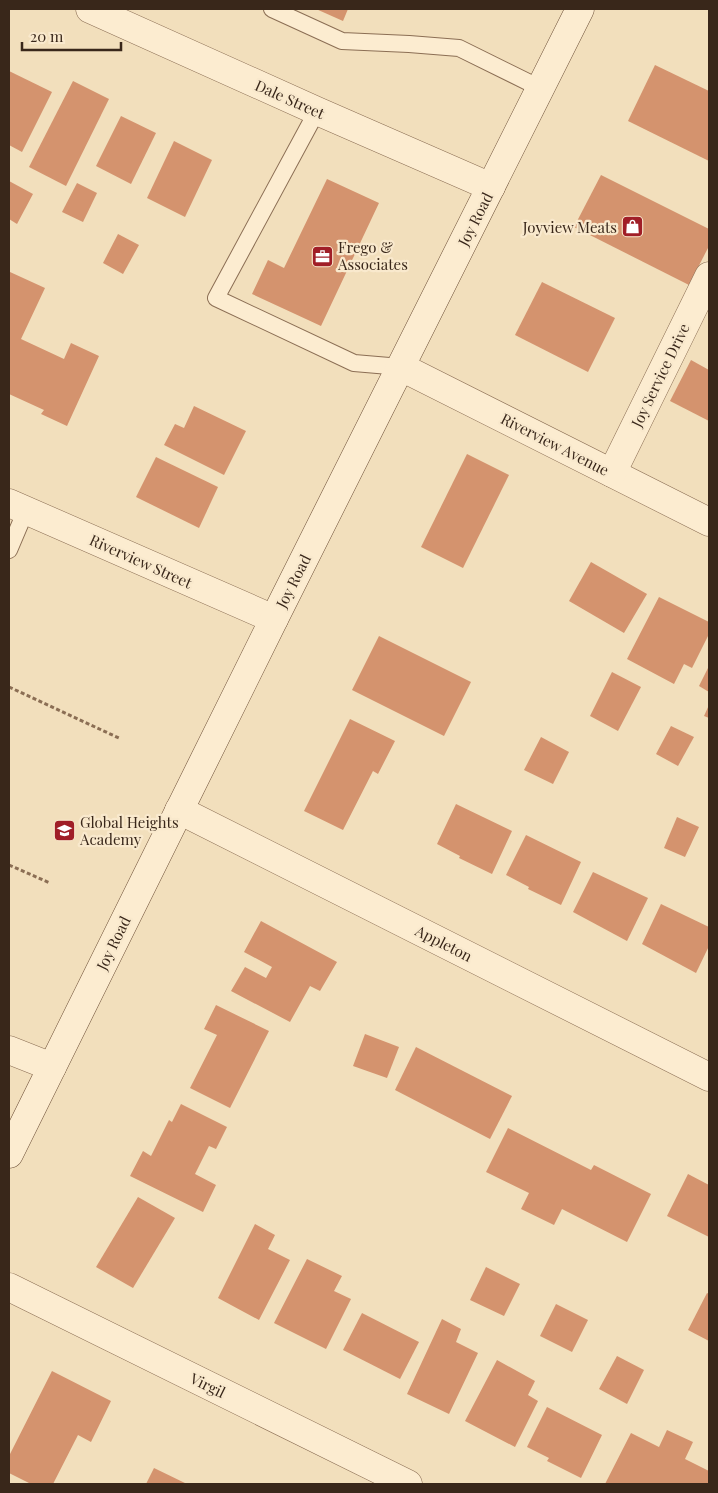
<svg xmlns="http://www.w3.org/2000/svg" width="718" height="1493" font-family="'Playfair Display',serif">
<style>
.building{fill:#d4936e}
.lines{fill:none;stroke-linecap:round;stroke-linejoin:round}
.lane-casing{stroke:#8b6e54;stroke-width:18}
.street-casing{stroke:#8b6e54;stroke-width:29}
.secondary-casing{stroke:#6d4f37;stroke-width:29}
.path{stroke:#8b6e54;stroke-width:3;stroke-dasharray:4 2.5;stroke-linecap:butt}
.lane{stroke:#fcecd0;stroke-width:16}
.street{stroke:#fcecd0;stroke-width:28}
.secondary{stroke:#fcecd0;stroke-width:28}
.labels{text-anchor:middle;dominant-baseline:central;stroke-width:4.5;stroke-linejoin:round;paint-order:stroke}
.street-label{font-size:15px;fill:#39271a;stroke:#f9e9cd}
.poi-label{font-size:15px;fill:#39271a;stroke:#f9e9cd;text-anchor:start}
</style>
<rect width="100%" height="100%" fill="#f2dfbc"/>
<g class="building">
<polygon points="316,9 348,9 343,21"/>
<polygon points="655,65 709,91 709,161 628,121"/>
<polygon points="9,71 52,92 22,152 9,145"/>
<polygon points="73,81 109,99 66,186 29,167"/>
<polygon points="121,116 156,133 131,184 96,166"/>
<polygon points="174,141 212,160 185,217 147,198"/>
<polygon points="601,175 709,229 709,246 689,285 574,227"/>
<polygon points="327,179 379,203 321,326 252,294 268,260 284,268"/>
<polygon points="9,181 33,194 17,224 9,219"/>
<polygon points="77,183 97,193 83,222 62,212"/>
<polygon points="118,234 139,245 123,274 103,263"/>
<polygon points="10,272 45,288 21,339 64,359 71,343 99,356 67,426 41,414 44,410 9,394 9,275"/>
<polygon points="542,282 615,318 588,372 515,335"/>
<polygon points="691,360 709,370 709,421 670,401"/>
<polygon points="194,406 246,431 224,475 164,445 175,424 184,428"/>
<polygon points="467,454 509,475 463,568 421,547"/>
<polygon points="156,457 218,487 199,528 136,497"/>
<polygon points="591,562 647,594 624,633 569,601"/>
<polygon points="659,597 709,622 709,634 692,668 684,664 674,684 627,659"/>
<polygon points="379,636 471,682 444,736 352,690"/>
<polygon points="709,666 709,692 699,686"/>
<polygon points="612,672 641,687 618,731 590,716"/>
<polygon points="709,705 709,718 704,716"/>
<polygon points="350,719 395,741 378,774 373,771 343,830 304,811"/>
<polygon points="671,726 694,737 678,766 656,754"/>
<polygon points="541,737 569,752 553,784 524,770"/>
<polygon points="456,804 512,831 492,874 459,858 460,856 437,844"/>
<polygon points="677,817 699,827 685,857 664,848"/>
<polygon points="526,835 581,862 561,905 528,889 529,887 506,875"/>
<polygon points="593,872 648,898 627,941 573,912"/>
<polygon points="661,904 709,927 709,946 696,973 642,944"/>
<polygon points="261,921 337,962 320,991 310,986 290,1022 231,991 245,967 266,978 272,967 244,952"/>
<polygon points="216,1005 269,1031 230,1108 190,1088 217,1035 204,1029"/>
<polygon points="365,1034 399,1047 387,1078 353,1066"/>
<polygon points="416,1047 512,1096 490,1139 395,1090"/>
<polygon points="181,1104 227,1127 216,1149 209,1146 195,1174 216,1185 203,1212 130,1176 143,1151 151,1156 169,1120 172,1122"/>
<polygon points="508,1128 591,1170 594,1165 651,1194 627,1242 562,1209 554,1225 521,1209 529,1193 486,1172"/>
<polygon points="688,1174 709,1185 709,1237 667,1216"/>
<polygon points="138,1197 175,1218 133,1288 96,1267"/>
<polygon points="255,1224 275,1235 268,1249 290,1260 259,1320 218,1298"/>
<polygon points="307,1259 342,1276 334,1291 351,1299 326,1349 274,1323"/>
<polygon points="486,1267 520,1284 504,1316 470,1300"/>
<polygon points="707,1293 709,1294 709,1341 688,1330"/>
<polygon points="556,1304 588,1320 572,1352 540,1336"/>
<polygon points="362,1313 419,1342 400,1379 343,1350"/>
<polygon points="442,1319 461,1329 456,1342 478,1353 449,1414 407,1394"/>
<polygon points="617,1356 644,1370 627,1404 599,1389"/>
<polygon points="497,1360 535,1381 528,1395 538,1401 515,1447 465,1421"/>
<polygon points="52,1371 111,1401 91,1442 78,1435 53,1484 31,1484 9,1473 9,1456"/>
<polygon points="547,1407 602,1435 581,1478 547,1461 549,1458 527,1447"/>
<polygon points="667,1430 693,1442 685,1459 709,1471 709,1484 605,1484 631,1433 659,1447"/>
<polygon points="154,1468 187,1484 146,1484"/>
</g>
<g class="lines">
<defs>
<g id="lane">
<polyline points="272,9 342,41 409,44 459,48 540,88"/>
<polyline points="317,111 216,298 354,363 401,367"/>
<polyline points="9,550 26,510"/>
</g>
<g id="street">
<polyline points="90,9 317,111 491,187"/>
<polyline points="401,367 709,522"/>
<polyline points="612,473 709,276"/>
<polyline points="9,503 274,619"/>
<polyline points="179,810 709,1077"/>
<polyline points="9,1050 52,1067"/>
<polyline points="9,1287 408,1484"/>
</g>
<polyline id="secondary" points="9,1154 274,619 580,9"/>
</defs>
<use href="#lane" class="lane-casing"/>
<use href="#street" class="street-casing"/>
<use href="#secondary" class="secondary-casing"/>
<g class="path">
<polyline points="9,687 121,739"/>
<polyline points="9,865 50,883"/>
</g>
<use href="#lane" class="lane"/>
<use href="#street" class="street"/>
<use href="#secondary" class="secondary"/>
</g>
<defs>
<symbol id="shop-square" viewBox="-11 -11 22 22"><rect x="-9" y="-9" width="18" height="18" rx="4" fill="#a01e27" stroke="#f9e9cd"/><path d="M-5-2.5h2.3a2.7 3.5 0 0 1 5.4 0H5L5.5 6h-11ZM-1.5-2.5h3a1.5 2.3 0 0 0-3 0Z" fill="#fff"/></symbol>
<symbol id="office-square" viewBox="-11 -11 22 22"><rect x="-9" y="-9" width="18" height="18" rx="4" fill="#a01e27" stroke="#f9e9cd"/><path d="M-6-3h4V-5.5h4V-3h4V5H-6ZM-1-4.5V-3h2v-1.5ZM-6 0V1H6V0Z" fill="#fff"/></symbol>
<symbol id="school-square" viewBox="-11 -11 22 22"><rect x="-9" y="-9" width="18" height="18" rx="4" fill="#a01e27" stroke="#f9e9cd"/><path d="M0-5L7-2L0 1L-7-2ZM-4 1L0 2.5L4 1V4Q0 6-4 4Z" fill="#fff"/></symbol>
</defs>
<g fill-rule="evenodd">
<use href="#shop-square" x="620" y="214" width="25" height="25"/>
<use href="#office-square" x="310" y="244" width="25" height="25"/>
<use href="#school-square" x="52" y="818" width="25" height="25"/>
</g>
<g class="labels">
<g class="street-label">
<text transform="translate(290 99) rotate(24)">Dale Street</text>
<text transform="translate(475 219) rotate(-63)">Joy Road</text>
<text transform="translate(660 375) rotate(-64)">Joy Service Drive</text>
<text transform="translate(555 444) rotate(27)">Riverview Avenue</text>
<text transform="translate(141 561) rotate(24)">Riverview Street</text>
<text transform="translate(293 581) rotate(-63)">Joy Road</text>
<text transform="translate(113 943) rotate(-64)">Joy Road</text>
<text transform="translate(444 943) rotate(27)">Appleton</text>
<text transform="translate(208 1385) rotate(26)">Virgil</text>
</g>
<g class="poi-label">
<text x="617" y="227" text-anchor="end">Joyview Meats</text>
<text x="338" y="247">Frego &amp;<tspan x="338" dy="17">Associates</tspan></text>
<text x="80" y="822">Global Heights<tspan x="80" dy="17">Academy</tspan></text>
</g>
</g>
<rect width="718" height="1493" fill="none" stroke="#39271a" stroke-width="20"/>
<path d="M22 42v8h99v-8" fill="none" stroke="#39271a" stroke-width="2.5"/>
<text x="30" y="42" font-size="15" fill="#39271a" stroke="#f9e9cd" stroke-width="4" paint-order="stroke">20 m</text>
</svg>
